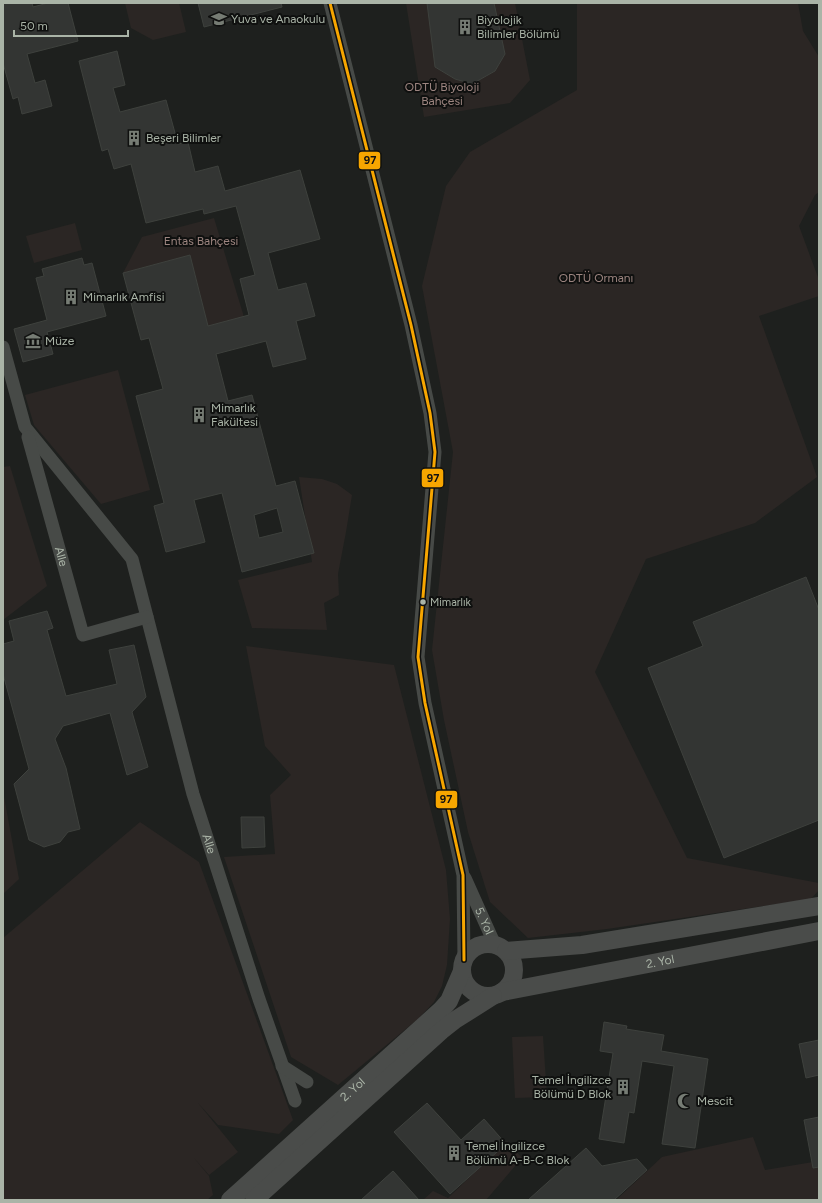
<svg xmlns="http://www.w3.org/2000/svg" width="822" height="1203" font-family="Figtree,sans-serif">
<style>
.built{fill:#1e201e}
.green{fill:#2b2624}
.building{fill:#333533;stroke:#3e413d;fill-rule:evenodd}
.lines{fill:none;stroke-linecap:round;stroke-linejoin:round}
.street{stroke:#474a47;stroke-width:13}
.secondary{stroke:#4a4c4a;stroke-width:18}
.bus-1-casing{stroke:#0f100f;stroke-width:6}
.bus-1{stroke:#f7a600;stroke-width:3}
.bus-dot{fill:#aab4a7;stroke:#0f100f;stroke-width:1.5}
.labels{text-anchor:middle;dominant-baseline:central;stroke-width:4;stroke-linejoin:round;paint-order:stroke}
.bus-label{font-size:11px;fill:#aab4a7;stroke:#0f100f;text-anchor:start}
.poi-label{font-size:12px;fill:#aab4a7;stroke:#0f100f;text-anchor:start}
.park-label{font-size:12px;fill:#9d8580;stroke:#0f100f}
.street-label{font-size:12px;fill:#aab4a7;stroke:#0f100f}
.line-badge{stroke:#0f100f;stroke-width:1.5}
.pale-badge-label{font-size:11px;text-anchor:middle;font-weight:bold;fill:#111}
</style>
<rect width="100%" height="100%" fill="#141514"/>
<rect class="built" x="3" y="3" width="816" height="1197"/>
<g class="green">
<polygon points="125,3 179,3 186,32 153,40 131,28"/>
<polygon points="406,3 427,3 435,67 455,79 472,84 495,71 505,54 494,3 515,3 530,80 510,103 424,117"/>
<polygon points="577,3 798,3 803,31 819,57 819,192 815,195 799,226 819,280 819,296 759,316 817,477 755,523 646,559 595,672 687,858 819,883 819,890 811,899 607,929 528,938 490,902 468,832 444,720 432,650 453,452 422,286 446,186 470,152 577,90"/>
<polygon points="214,218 244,317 208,326 190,255 123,273 142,237"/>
<polygon points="75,223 82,250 34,263 26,236"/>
<polygon points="118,370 150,490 101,504 34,425 25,395"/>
<polygon points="10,466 47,586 3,620 3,467"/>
<polygon points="299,477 322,479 337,484 352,495 346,532 338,574 339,595 324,603 327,630 252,628 238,580 312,562"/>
<polygon points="246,646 394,665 446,870 450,919 447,965 442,986 434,1002 418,1019 338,1085 291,1057 224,857 275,854 270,795 291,775 265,746"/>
<polygon points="3,791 19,879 3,894"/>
<polygon points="140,822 199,862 293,1120 279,1134 218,1125 198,1103 238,1152 209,1175 194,1158 209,1176 213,1195 207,1200 3,1200 3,938"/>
<polygon points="543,1036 547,1097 515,1098 512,1037"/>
<polygon points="753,1137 765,1170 819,1161 819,1200 616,1200 662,1157"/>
<polygon points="507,1141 522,1158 486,1200 423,1200 433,1191 448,1198"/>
</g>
<g class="building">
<polygon points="3,3 32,3 33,7 48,3 68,3 78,41 27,54 35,83 45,80 52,106 22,114 18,97 13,99 3,63"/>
<polygon points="198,3 281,3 282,7 204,27"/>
<polygon points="427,3 494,3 505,54 495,71 472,84 455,79 435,67"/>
<path d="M117,51l8,34 -12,3 7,24 46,-12 12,44 10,-2 7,30 23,-6 7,25 75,-21 20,69 -52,14 10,37 28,-7 9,33 -19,5 10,38 -33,8 -7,-26 -50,13 12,47 24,-6 24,91 19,-5 19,72 -72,19 -20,-79 -28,7 11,42 -39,10 -12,-46 10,-3 -28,-107 27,-7 -14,-51 -8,2 -18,-67 67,-18 18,71 41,-11 -9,-36 15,-4 -19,-69 -32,8 -1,-5 -57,14 -15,-59 -17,5 -6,-20 -6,2 -23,-90zM277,508l6,24 -24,6 -5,-23z"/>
<polygon points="82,258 84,265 92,263 106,316 47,332 53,354 23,362 14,329 47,320 36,278 44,276 42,269"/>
<polygon points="806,577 819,610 819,820 724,858 648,668 703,646 693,622"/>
<polygon points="47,611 53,628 47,630 66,696 117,684 109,650 134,645 146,697 132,712 148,767 127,775 110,713 63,726 55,739 66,768 80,829 68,832 60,842 44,847 29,840 14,784 29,769 3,674 3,644 14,641 9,621"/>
<polygon points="241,817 264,817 265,847 242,848"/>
<polygon points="604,1022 627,1026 626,1029 664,1035 661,1051 708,1059 695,1148 662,1144 674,1066 642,1061 634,1113 629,1112 624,1143 599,1139 613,1053 600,1051"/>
<polygon points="819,1040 819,1075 806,1078 799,1044"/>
<polygon points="427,1103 461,1140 484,1119 506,1144 450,1194 394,1132"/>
<polygon points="819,1117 819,1167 813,1168 804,1120"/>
<polygon points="586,1148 602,1166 637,1159 647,1170 614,1200 528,1200"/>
<polygon points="393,1171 419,1200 361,1200"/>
</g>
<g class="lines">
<g class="street">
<polyline points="330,3 411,325 430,413 435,452 418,657 425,703 463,875 464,960"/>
<path id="s1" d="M3,347l22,80 107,132 61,235 66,205 36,102"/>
<path id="s2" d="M28,437l55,198 64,-18"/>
<path id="s3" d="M465,878l30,67"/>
<polyline points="282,1066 307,1082"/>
</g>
<g class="secondary">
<circle cx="488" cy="970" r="26"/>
<polyline points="506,951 582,945 819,906"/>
<path id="s4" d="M502,992l317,-61"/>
<path id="s5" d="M230,1200l211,-190 8,-9 13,-30"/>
<polyline points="254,1200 441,1031 455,1020 493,996"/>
</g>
<defs>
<polyline id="bus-1" points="330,3 411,325 430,413 435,452 418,657 425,703 463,875 464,960"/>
</defs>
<use href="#bus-1" class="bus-1-casing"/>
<use href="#bus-1" class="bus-1"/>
</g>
<defs>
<symbol id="school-bare" viewBox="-9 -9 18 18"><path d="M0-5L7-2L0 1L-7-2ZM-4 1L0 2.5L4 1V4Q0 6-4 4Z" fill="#767c74" stroke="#0f100f" stroke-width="2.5" paint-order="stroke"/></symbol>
<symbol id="building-bare" viewBox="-9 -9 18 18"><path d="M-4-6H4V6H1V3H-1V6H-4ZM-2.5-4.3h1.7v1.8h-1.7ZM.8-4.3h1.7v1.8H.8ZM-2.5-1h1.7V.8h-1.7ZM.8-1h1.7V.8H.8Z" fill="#767c74" stroke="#0f100f" stroke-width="2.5" paint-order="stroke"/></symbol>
<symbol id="museum-bare" viewBox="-9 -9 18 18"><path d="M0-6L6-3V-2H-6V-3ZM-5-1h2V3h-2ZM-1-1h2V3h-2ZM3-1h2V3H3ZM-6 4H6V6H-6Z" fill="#767c74" stroke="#0f100f" stroke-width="2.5" paint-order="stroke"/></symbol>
<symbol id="mosque-bare" viewBox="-9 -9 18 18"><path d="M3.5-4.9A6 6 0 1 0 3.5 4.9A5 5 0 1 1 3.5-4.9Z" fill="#767c74" stroke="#0f100f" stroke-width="2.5" paint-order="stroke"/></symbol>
</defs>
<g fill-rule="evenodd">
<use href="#school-bare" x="208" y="8" width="22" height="22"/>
<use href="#building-bare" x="454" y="16" width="22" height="22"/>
<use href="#building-bare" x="123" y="127" width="22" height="22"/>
<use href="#building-bare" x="60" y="286" width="22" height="22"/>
<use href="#museum-bare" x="22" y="330" width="22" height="22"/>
<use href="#building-bare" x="188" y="404" width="22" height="22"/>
<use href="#building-bare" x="612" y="1076" width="22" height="22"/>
<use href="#mosque-bare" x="674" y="1090" width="22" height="22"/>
<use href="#building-bare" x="443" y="1142" width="22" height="22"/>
</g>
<circle class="bus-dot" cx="423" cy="602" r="3.5"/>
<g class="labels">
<g class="bus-label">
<text x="430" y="602">Mimarlık</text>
</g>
<g class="poi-label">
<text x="231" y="19">Yuva ve Anaokulu</text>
<text x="477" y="20">Biyolojik<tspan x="477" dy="14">Bilimler Bölümü</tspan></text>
<text x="146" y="138">Beşeri Bilimler</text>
<text x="83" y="297">Mimarlık Amfisi</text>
<text x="45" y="341">Müze</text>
<text x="211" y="408">Mimarlık<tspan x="211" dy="14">Fakültesi</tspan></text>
<text x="611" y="1080" text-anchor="end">Temel İngilizce<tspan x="611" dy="14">Bölümü D Blok</tspan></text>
<text x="697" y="1101">Mescit</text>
<text x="466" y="1146">Temel İngilizce<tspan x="466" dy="14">Bölümü A-B-C Blok</tspan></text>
</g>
<g class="park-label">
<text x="442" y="87">ODTÜ Biyoloji<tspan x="442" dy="14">Bahçesi</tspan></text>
<text x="201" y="241">Entas Bahçesi</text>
<text x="596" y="278">ODTÜ Ormanı</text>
</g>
<g class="street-label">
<text stroke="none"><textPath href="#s2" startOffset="124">Alle</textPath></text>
<text stroke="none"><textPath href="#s1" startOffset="548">Alle</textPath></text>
<text stroke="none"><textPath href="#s3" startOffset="47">5. Yol</textPath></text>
<text stroke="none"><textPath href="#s4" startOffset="161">2. Yol</textPath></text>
<text stroke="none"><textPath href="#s5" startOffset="165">2. Yol</textPath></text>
</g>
</g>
<g class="line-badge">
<rect x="358" y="151" width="23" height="19" rx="4" fill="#f7a600"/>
<rect x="421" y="468" width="23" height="20" rx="4" fill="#f7a600"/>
<rect x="435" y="790" width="23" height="19" rx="4" fill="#f7a600"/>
</g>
<g class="pale-badge-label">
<text x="370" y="164">97</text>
<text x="433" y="482">97</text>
<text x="446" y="803">97</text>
</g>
<rect width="822" height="1203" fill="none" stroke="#aab4a7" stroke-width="8"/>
<path d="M14 30v6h114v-6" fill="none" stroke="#aab4a7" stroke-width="2"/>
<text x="20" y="30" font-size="12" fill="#aab4a7" stroke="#0f100f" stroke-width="3" paint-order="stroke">50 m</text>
</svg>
